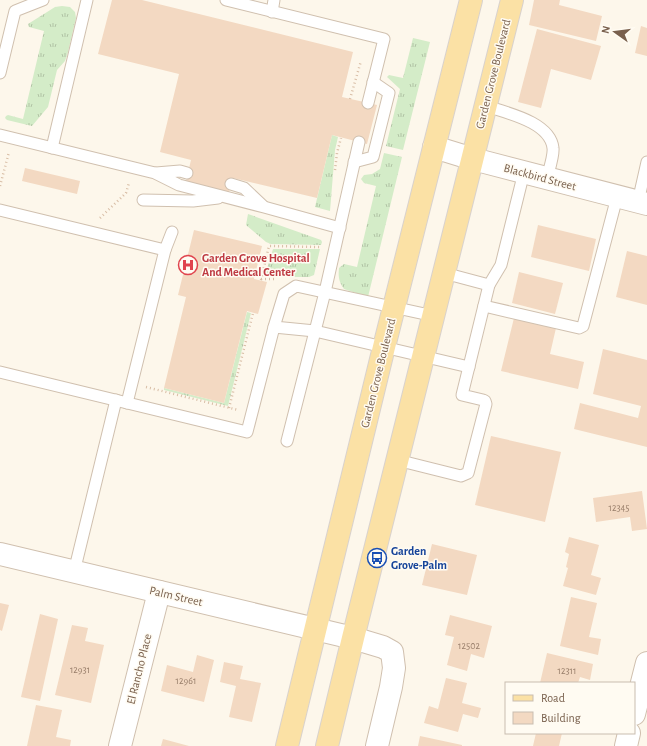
<svg xmlns="http://www.w3.org/2000/svg" width="647" height="746" font-family="'Alegreya Sans',sans-serif">
<style>
.grass{fill:url(#grass-tufts)}
.building{fill:#f3d9c2}
.lines{fill:none;stroke-linecap:round;stroke-linejoin:round}
.service-casing{stroke:#d0c0af;stroke-width:13}
.minor-casing{stroke:#d0c0af;stroke-width:24}
.primary-casing{stroke:#d9d2cd;stroke-width:24}
.path{stroke:#d8bda5;stroke-width:2.5;stroke-dasharray:1 3;stroke-linecap:butt}
.service{stroke:#fff;stroke-width:11}
.minor{stroke:#fff;stroke-width:22}
.primary{stroke:#fbe1a5;stroke-width:22}
.labels{text-anchor:middle;dominant-baseline:central;stroke-width:3;stroke-linejoin:round;paint-order:stroke}
.number-label{font-size:10px;fill:#987e6a}
.street-label{font-size:12px;fill:#79604d;stroke:#fffbf2}
.health-label{font-size:12px;font-weight:bold;fill:#be3a42;stroke:#fffbf2;text-anchor:start}
.transit-label{font-size:12px;font-weight:bold;fill:#164399;stroke:#fffbf2;text-anchor:start}
</style>
<defs>
<pattern id="grass-tufts" width="24" height="20" patternUnits="userSpaceOnUse"><rect width="24" height="20" fill="#d4ecc8"/><path d="M3 7l-1-3M5 7V3M7 7l1-3M15 17l-1-3M17 17v-4M19 17l1-3" fill="none" stroke="#b1c3a5"/></pattern>
</defs>
<rect width="100%" height="100%" fill="#fdf7eb"/>
<g class="grass">
<polygon points="62,6 70,7 75,12 76,18 68,52 65,61 57,70 48,107 32,126 7,120 5,118 6,116 8,115 23,119 44,31 29,27 28,24 55,7"/>
<polygon points="413,38 430,42 403,150 386,146 400,89 387,77 389,75 403,78"/>
<polygon points="332,135 338,137 335,150 330,211 315,207"/>
<path d="M384,153l18,4 -34,140 -24,-8c-5,-7 -6,-12 -5,-21l5,-4 13,3 19,-81 -12,-3 -3,-4 3,-4 8,-1 8,-5z"/>
<polygon points="248,214 321,240 322,242 321,245 271,244 266,242 246,225"/>
<polygon points="273,249 320,249 314,275 309,277 270,277 268,276 266,272"/>
<polygon points="247,312 251,313 228,406 164,390 164,388 224,403"/>
</g>
<g class="building">
<polygon points="112,0 142,0 353,52 342,97 377,105 367,144 332,135 317,198 233,178 229,192 186,181 191,160 160,152 179,74 98,54"/>
<polygon points="534,0 560,0 559,5 602,16 596,41 529,25"/>
<polygon points="641,26 647,28 647,56 635,53"/>
<polygon points="537,29 601,46 591,80 551,69 541,108 518,102"/>
<polygon points="25,168 80,181 77,194 22,181"/>
<polygon points="538,225 596,239 589,271 531,257"/>
<polygon points="194,230 262,246 254,279 267,282 258,314 247,311 224,403 164,388 186,297 178,295"/>
<polygon points="627,251 647,256 647,305 616,297"/>
<polygon points="519,272 563,283 555,314 512,303"/>
<polygon points="514,318 556,328 550,354 584,362 578,389 501,371"/>
<polygon points="603,349 647,360 647,447 574,429 580,403 638,418 641,406 593,394"/>
<polygon points="491,436 561,452 545,522 475,505"/>
<polygon points="642,491 647,529 632,531 630,517 596,522 593,498"/>
<polygon points="569,537 599,545 591,575 601,578 596,595 563,586 568,568 566,567 569,554 565,552"/>
<polygon points="432,544 477,555 467,595 422,585"/>
<polygon points="571,597 597,603 589,637 601,639 598,655 560,646"/>
<polygon points="0,603 9,605 2,631 0,630"/>
<polygon points="40,614 58,619 40,701 21,697"/>
<polygon points="450,615 492,626 484,658 471,654 467,671 447,665 454,637 445,635"/>
<polygon points="72,625 88,628 85,641 104,645 91,703 55,695"/>
<polygon points="547,653 593,664 590,680 580,677 578,683 540,683"/>
<polygon points="197,655 214,660 204,702 161,691 167,665 193,672"/>
<polygon points="224,662 243,666 240,679 261,683 252,722 229,717 236,686 220,682"/>
<polygon points="446,678 467,683 462,703 481,708 478,718 463,714 458,732 424,723 429,706 438,709"/>
<polygon points="36,705 62,710 56,737 71,740 70,746 27,746"/>
<polygon points="536,733 562,733 559,746 533,746"/>
<polygon points="420,736 462,745 462,746 418,746"/>
<polygon points="163,739 189,746 161,746"/>
</g>
<g class="lines">
<defs>
<g id="service">
<polyline points="226,0 384,39 368,103"/>
<polyline points="272,12 274,0"/>
<polyline points="0,73 15,11 43,0"/>
<path d="M486,106c21,7 64,16 67,42 1,7 -4,22 -6,30"/>
<polyline points="0,135 155,173 179,185 264,207 340,228"/>
<polyline points="52,148 87,0"/>
<polyline points="354,162 373,157 389,93 373,82"/>
<polyline points="156,173 180,171 187,173"/>
<polyline points="231,184 244,188 263,206"/>
<polyline points="143,200 193,201 218,198"/>
<polyline points="638,202 647,162"/>
<polyline points="0,210 165,250 127,403"/>
<polyline points="165,250 172,232"/>
<polyline points="444,273 489,285 501,265 524,172"/>
<polyline points="484,306 579,328 583,326 617,197"/>
<polyline points="274,327 315,331 469,367"/>
<polyline points="0,372 247,432 274,327 284,294 296,286 434,316"/>
<polyline points="287,441 325,292 359,142"/>
<polyline points="397,460 461,476 468,473 486,404 485,401 483,400 462,395 489,285"/>
<polyline points="74,572 116,400"/>
</g>
<g id="minor">
<polyline points="434,147 473,159 647,204"/>
<polyline points="0,554 353,638 383,647 392,652 394,668 391,687 377,746"/>
<polyline points="634,714 647,663"/>
<polyline points="120,746 159,592"/>
<polyline points="626,746 629,733"/>
</g>
<g id="primary">
<polyline points="287,746 384,347 471,0"/>
<polyline points="327,746 353,638 512,0"/>
</g>
</defs>
<use href="#service" class="service-casing"/>
<use href="#minor" class="minor-casing"/>
<use href="#primary" class="primary-casing"/>
<g class="path">
<polyline points="350,99 361,61"/>
<polyline points="335,170 337,153 341,138"/>
<polyline points="0,186 9,152"/>
<polyline points="100,218 126,193 129,183"/>
<polyline points="261,279 277,279"/>
<polyline points="261,280 269,246 320,247"/>
<polyline points="146,387 238,410"/>
<polyline points="229,408 253,313"/>
</g>
<use href="#service" class="service"/>
<use href="#minor" class="minor"/>
<use href="#primary" class="primary"/>
</g>
<defs>
<symbol id="hospital-ring" viewBox="-11 -11 22 22"><circle r="9.5" fill="#fffbf2" stroke="#e0444e" stroke-width="1.5"/><path d="M-5-5h3v3.5h4V-5h3V5h-3V1.5h-4V5h-3Z" fill="#e0444e"/></symbol>
<symbol id="bus-ring" viewBox="-11 -11 22 22"><circle r="9.5" fill="#fffbf2" stroke="#1a4fb4" stroke-width="1.5"/><path d="M-5-6H5V4H4V6H2V4H-2V6H-4V4H-5ZM-3.5-4V0h7V-4ZM-3.5 1.2v1.5H-2V1.2ZM2 1.2v1.5H3.5V1.2Z" fill="#1a4fb4"/></symbol>
</defs>
<g fill-rule="evenodd">
<use href="#hospital-ring" x="177" y="254" width="22" height="22"/>
<use href="#bus-ring" x="366" y="547" width="22" height="22"/>
</g>
<g class="labels">
<g class="number-label">
<text x="619" y="508">12345</text>
<text x="469" y="646">12502</text>
<text x="80" y="670">12931</text>
<text x="567" y="671">12311</text>
<text x="186" y="681">12961</text>
</g>
<g class="street-label">
<text transform="translate(493 74) rotate(-76)">Garden Grove Boulevard</text>
<text transform="translate(540 177) rotate(15)">Blackbird Street</text>
<text transform="translate(378 373) rotate(-76)">Garden Grove Boulevard</text>
<text transform="translate(176 596) rotate(13)">Palm Street</text>
<text transform="translate(139 669) rotate(-76)">El Rancho Place</text>
</g>
<g class="health-label">
<text x="202" y="258">Garden Grove Hospital<tspan x="202" dy="14">And Medical Center</tspan></text>
</g>
<g class="transit-label">
<text x="391" y="551">Garden<tspan x="391" dy="14">Grove-Palm</tspan></text>
</g>
</g>
<rect x="505" y="682" width="130" height="52" fill="#fffbf2" stroke="#c9bdb0"/>
<rect x="513" y="695" width="20" height="6" fill="#fbe1a5" stroke="#c9bdb0"/>
<text x="541" y="702" font-size="12" fill="#79604d">Road</text>
<rect x="513" y="712" width="20" height="12" fill="#f3d9c2" stroke="#c9bdb0"/>
<text x="541" y="722" font-size="12" fill="#79604d">Building</text>
<g transform="translate(615 32) rotate(284)" stroke="#fffbf2" stroke-width="3" paint-order="stroke">
<path d="M0-3L7 15L0 10L-7 15Z" fill="#79604d"/>
<text y="-6" font-size="11" font-weight="bold" text-anchor="middle" fill="#79604d">N</text>
</g>
</svg>
